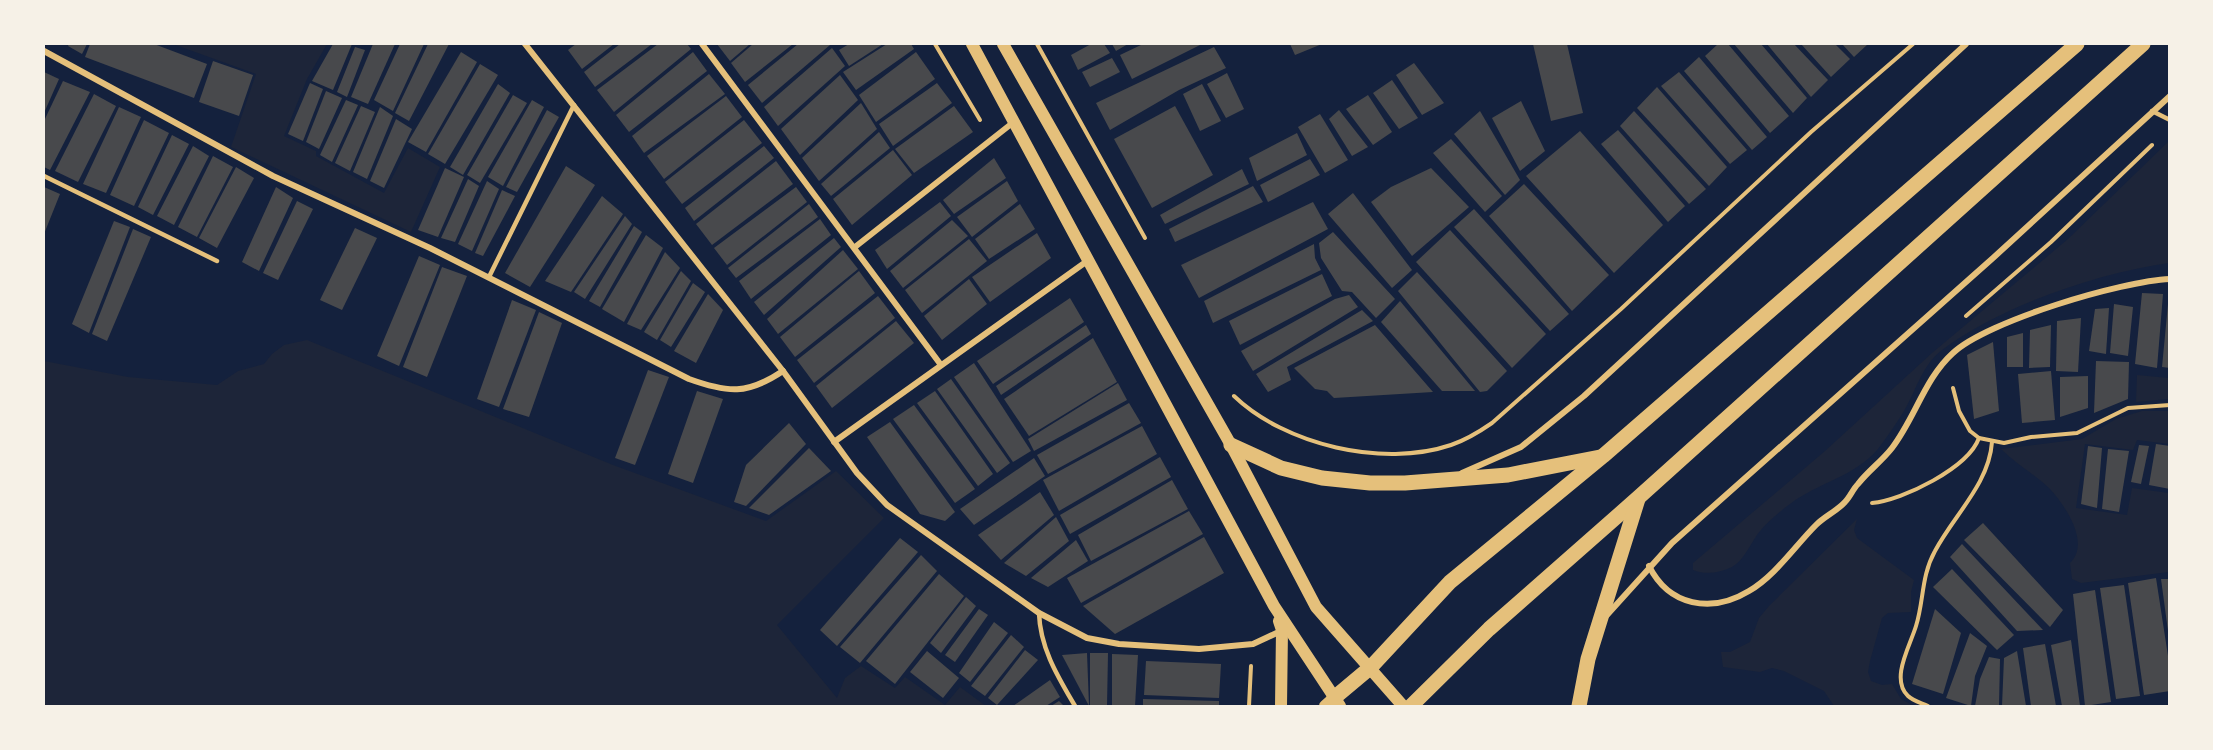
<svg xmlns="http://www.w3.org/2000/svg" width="2213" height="750" font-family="'Open Sans',sans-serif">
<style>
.green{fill:#1d2539}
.building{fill:#48494c}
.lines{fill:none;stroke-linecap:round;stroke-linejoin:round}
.path{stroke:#e5c07b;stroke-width:4}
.service{stroke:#e5c07b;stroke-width:4.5}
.minor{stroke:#e5c07b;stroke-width:6}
.secondary{stroke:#e5c07b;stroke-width:12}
.primary{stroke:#e5c07b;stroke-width:15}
</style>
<rect width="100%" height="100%" fill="#14213d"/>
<g class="green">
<polygon points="173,44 327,44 307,79 284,136 316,151 316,156 384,193 408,148 440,167 411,232 231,147 256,74"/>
<path d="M2169,141v122c-71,10 -169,43 -227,87 -20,15 -26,41 -38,61 -8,13 -17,26 -26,38 -24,28 -59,33 -88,55 -11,8 -25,20 -33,31 -7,10 -14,26 -25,32 -13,6 -26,8 -39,3v-7l132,-112 107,-98 136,-114z"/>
<polygon points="307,340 613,465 766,521 836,471 884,518 777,625 837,698 845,678 861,666 895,688 905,677 945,705 960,687 986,706 44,706 44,361 128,377 217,385 238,371 264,364 272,354 284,345"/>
<polygon points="2137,375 2169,378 2169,399 2136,402"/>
<path d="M2142,411h27v33l-32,-4 -4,10 -48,-6 -9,64 51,7 5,-27 37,5v79l-88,11 -9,-4 -2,-16c21,-20 -5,-58 -21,-75 -15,-14 -33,-24 -48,-39l81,-10 34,-20z"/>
<polygon points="1857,519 1854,530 1857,538 1914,580 1911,592 1911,612 1888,613 1882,618 1870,661 1868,672 1871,681 1882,685 1892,684 1901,699 1914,706 1834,706 1824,691 1784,671 1772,668 1760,672 1723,667 1721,652 1730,652 1750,642 1759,618 1769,606"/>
</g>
<g class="building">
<polygon points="69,44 87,44 82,54 68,46"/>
<polygon points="90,44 154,44 207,64 194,98 85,57"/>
<polygon points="333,44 352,44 333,90 312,81"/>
<polygon points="373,44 395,44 368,104 351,97"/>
<polygon points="400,44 424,44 393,111 374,100"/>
<polygon points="428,44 449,44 409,121 395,113"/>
<polygon points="576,44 614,44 582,69 568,50"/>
<polygon points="620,44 652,44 595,87 584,72"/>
<polygon points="658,44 687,44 691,49 614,112 597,90"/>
<polygon points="717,44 750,44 730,61"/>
<polygon points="753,44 793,44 745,82 731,63"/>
<polygon points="798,44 830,45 762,103 748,85"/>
<polygon points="849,44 883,44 849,66 839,50"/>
<polygon points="887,44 911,44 914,49 856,90 843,72"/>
<polygon points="1091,44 1104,44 1110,53 1078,70 1071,55"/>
<polygon points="1112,44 1128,44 1116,51"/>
<polygon points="1143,44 1202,44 1132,79 1120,55"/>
<polygon points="1290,44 1322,44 1295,55"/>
<polygon points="1533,44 1567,44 1583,113 1551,121"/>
<polygon points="1718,44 1728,44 1789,116 1770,133 1705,56"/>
<polygon points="1734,44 1761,44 1807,98 1793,113"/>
<polygon points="1767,44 1794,44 1828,80 1811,97"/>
<polygon points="1801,44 1835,44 1850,59 1831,77"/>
<polygon points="1842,44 1868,44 1854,57"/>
<polygon points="355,47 365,50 347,97 337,92"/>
<polygon points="1214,47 1226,68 1179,90 1110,130 1096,103"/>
<polygon points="832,48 845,66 778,126 764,107"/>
<polygon points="461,52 477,62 426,152 408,142"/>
<polygon points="693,52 707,71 629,132 616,115"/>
<polygon points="916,52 935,79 876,122 859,95"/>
<polygon points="1699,57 1767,137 1752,150 1684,71"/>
<polygon points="1112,58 1120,72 1090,87 1082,72"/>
<polygon points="213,61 253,75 239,116 199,102"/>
<polygon points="1414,63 1444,103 1422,115 1396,75"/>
<polygon points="480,64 498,75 445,164 428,154"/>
<polygon points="44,72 59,79 44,113"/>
<polygon points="1679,72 1747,150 1730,164 1661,86"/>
<polygon points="1227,73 1244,109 1226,118 1207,84"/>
<polygon points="709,74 725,94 644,153 632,136"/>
<polygon points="840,75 858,100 800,155 781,129"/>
<polygon points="1392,80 1418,118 1399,129 1373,93"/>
<polygon points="63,81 90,92 50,170 44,167 44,121"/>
<polygon points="310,83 323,89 303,141 288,134"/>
<polygon points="937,83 952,103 893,146 879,124"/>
<polygon points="498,84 510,93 463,175 450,167"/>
<polygon points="1202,84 1221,121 1200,131 1183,94"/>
<polygon points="1657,87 1727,167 1709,186 1637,108"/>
<polygon points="326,91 342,98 319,149 306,142"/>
<polygon points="94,94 116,106 78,182 55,171"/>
<polygon points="513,95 527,103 480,183 467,175"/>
<polygon points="1368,95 1392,132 1373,145 1346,109"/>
<polygon points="726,96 742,117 664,179 647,156"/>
<polygon points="346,100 358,105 332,162 320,155"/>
<polygon points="532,100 544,107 503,186 488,177"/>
<polygon points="1521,101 1545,151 1520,171 1492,118"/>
<polygon points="861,103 877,129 819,181 802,158"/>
<polygon points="361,106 375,112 350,171 335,163"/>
<polygon points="954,106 973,132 914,173 895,149"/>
<polygon points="1175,106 1213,175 1152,208 1114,139"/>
<polygon points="119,107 141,117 106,193 83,184"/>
<polygon points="380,107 393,116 367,179 353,172"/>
<polygon points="547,110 559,117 517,192 506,187"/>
<polygon points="1339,110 1368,147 1352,156 1329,119"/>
<polygon points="1480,111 1520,180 1505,195 1454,134"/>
<polygon points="1634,111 1706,189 1689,204 1620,126"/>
<polygon points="1320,114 1348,160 1325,173 1298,127"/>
<polygon points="396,119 412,129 384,188 370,181"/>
<polygon points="144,120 169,133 134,206 110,195"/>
<polygon points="744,120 762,143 682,204 665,182"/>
<polygon points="1618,130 1685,206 1668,222 1601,144"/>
<polygon points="1580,131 1663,225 1614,273 1526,176"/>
<polygon points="879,132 890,148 831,196 821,184"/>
<polygon points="1297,133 1307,155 1257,181 1249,158"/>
<polygon points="172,135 189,144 153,215 138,207"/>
<polygon points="1451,139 1502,196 1485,212 1433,153"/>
<polygon points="193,146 209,156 174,225 157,216"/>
<polygon points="764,146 774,158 694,221 685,208"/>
<polygon points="893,150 912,175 852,225 833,199"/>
<polygon points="213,156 233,167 197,237 178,227"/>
<polygon points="994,158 1006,178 954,214 943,200"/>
<polygon points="1310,159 1320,175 1268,202 1260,185"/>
<polygon points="776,161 793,184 712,245 696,224"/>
<polygon points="566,166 595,185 530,287 505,273"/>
<polygon points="236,167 254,178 217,248 199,238"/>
<polygon points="445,168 464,177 438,237 418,230"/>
<polygon points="1431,168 1469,207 1412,256 1371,202 1391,187"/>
<polygon points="1242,169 1249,184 1165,224 1160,215"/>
<polygon points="468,179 479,186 455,242 441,238"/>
<polygon points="487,181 499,189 472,251 458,244"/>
<polygon points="1007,181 1018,201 972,237 957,217"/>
<polygon points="1524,184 1609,275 1572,311 1489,216"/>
<polygon points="1253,186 1263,202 1175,242 1169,229"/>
<polygon points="44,187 60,194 44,234"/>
<polygon points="276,187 293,198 259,271 242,262"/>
<polygon points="796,187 807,202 727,265 714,248"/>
<polygon points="502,190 515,196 483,256 475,253"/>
<polygon points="1353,193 1412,270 1392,288 1328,214"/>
<polygon points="602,196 623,214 571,292 545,281"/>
<polygon points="297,201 313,209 278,280 263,273"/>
<polygon points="940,202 951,216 887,269 875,250"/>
<polygon points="1313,202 1328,229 1199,298 1181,265"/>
<polygon points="809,204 818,217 736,278 728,268"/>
<polygon points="1020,204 1035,229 989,259 975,239"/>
<polygon points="1474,209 1569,314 1550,331 1454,227"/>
<polygon points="625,216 632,224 585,299 574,292"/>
<polygon points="820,219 831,235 751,299 739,281"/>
<polygon points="952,220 968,236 903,288 890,271"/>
<polygon points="114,221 130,227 89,333 72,324"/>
<polygon points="634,226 642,232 600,307 589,301"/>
<polygon points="355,228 377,238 342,310 320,300"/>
<polygon points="133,229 151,237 107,341 92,334"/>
<polygon points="1450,230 1546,334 1512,368 1416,262"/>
<polygon points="1333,232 1395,299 1376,318 1352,292 1342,291 1321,258 1319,243"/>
<polygon points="1037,233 1051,258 990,302 972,277"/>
<polygon points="646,235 663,248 624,322 602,309"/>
<polygon points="834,238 841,247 764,315 754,302"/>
<polygon points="969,239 987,261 922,313 905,290"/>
<polygon points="1314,244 1315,258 1321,270 1213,323 1204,301"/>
<polygon points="843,250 858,269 778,334 767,319"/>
<polygon points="665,252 680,268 641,330 627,324"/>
<polygon points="419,256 440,265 399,366 377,356"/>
<polygon points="442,267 467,276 427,377 403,367"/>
<polygon points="681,271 691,281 657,340 644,332"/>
<polygon points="859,271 875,293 795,357 780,337"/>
<polygon points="1417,272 1507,371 1487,391 1480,392 1398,291"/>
<polygon points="1322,274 1332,296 1240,345 1229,321"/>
<polygon points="969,279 987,304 942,340 924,316"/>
<polygon points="693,283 705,292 671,347 660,340"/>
<polygon points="2142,293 2163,294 2157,368 2135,364"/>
<polygon points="708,294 723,310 696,363 674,351"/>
<polygon points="1349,295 1358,307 1253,371 1241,351 1335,299"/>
<polygon points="878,296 895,318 814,383 797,360"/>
<polygon points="1070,298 1084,322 993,384 977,361"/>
<polygon points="512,300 536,310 499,407 477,399"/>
<polygon points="1400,301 1475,391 1442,391 1381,322"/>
<polygon points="2114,304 2133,307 2128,356 2110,353"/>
<polygon points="2168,304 2170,304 2170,368 2162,367"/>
<polygon points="2109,308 2106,354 2089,351 2095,309"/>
<polygon points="1362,310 1373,321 1287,367 1291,380 1268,392 1256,374"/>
<polygon points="539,312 562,323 529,417 503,409"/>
<polygon points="2081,318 2078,372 2056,371 2057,321"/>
<polygon points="896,321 914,343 832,408 816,386"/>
<polygon points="1086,325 1091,334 1001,395 996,386"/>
<polygon points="1375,325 1433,392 1334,398 1327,391 1315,389 1294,368"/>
<polygon points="2051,325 2050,367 2029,368 2030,330"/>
<polygon points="2023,333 2023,367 2007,367 2007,337"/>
<polygon points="1093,338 1117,382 1029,436 1004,399"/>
<polygon points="1993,342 1999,411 1974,419 1967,355"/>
<polygon points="2096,361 2129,362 2128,399 2094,413"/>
<polygon points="974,363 1031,451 1013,462 954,377"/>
<polygon points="648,370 669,377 635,465 615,458"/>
<polygon points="2051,371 2055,420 2022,423 2018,374"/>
<polygon points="2088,376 2088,408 2060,417 2060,377"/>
<polygon points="951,379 1010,463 997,473 937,389"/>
<polygon points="1118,383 1127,400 1034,451 1028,439"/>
<polygon points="697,391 723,399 693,483 668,474"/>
<polygon points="935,391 993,474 978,486 917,403"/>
<polygon points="1129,403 1141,423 1048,474 1037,455"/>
<polygon points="914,405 975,489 955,503 893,419"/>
<polygon points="890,422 955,512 945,521 920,514 867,437"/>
<polygon points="789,423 806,444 746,506 734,502 746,465"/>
<polygon points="1142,426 1157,454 1059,511 1043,480"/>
<polygon points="2156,444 2170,446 2170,489 2149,485"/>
<polygon points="2139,445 2149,446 2141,484 2131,482"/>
<polygon points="2088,446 2102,448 2097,508 2081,504"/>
<polygon points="809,448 831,471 769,515 749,508"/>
<polygon points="2108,449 2129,451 2119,512 2102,509"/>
<polygon points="1160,457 1171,477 1070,534 1060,515"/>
<polygon points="1034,458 1045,476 974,525 960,509"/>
<polygon points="1172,480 1188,509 1091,561 1078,535"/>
<polygon points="1040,492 1054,515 1001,560 978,535"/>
<polygon points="1189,511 1203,534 1081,603 1067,578"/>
<polygon points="1056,517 1069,541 1026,576 1004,563"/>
<polygon points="1983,523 2063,610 2050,627 1964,540"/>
<polygon points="1204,537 1224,573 1115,634 1083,606"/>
<polygon points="900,538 918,552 837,646 820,630"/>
<polygon points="1076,540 1088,561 1048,587 1031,578"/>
<polygon points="1962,544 2043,630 2017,631 1950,557"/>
<polygon points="921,555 937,571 860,663 840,647"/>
<polygon points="1952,569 2014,635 1997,650 1933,587"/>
<polygon points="939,574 964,596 895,684 866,661"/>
<polygon points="2156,578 2170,669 2170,691 2144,695 2128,583"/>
<polygon points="2161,579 2170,579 2170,631 2168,631"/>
<polygon points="2124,585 2140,696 2116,699 2100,588"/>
<polygon points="2095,590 2111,702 2085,706 2073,594"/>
<polygon points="966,597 976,606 941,653 930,643"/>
<polygon points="979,609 988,615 955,662 945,655"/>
<polygon points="1935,609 1961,633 1943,694 1912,684"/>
<polygon points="994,622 1008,633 970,682 959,673"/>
<polygon points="1970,633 1987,646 1975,676 1971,706 1946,698"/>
<polygon points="1011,635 1024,647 985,696 971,686"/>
<polygon points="2071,640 2080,706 2062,706 2051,645"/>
<polygon points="2045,644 2056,706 2031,706 2023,648"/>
<polygon points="1025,650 1038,660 997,705 988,698"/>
<polygon points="927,651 959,678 943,698 910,672"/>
<polygon points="2017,651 2026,706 2002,706 2004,658"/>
<polygon points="1087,653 1089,706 1062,655"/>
<polygon points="1090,653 1108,653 1107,706 1090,706"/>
<polygon points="1112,654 1138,655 1135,706 1112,706"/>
<polygon points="1989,657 2000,659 1999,706 1975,706 1980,679"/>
<polygon points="1146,661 1221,664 1219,698 1144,695"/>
<polygon points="1050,680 1060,697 1046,706 1013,706"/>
<polygon points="1143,699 1219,701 1219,706 1143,706"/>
<polygon points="1059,701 1064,706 1051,706"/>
</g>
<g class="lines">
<g class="path">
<polyline points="935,44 980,120"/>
<polyline points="1037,44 1145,238"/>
<polyline points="1966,316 2051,242 2152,145"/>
<polyline points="1953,388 1959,411 1970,431 1979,438 2004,443 2031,437 2077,433 2128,408 2170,405"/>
<path d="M1234,396c51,49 149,72 217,49 15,-5 28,-13 41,-22l129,-114 190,-177 102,-88"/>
<path d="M1872,503c31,-3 96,-35 107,-65"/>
<polyline points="1249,706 1251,666"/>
<path d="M1928,706c-6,-3 -15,-5 -20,-10 -18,-17 2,-50 8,-70 8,-25 5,-50 19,-75 19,-36 54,-67 57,-109"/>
</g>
<g class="service">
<polyline points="2152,111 2170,120"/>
<polyline points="44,176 217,261"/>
<polyline points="489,277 574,105"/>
<path d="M1039,613c1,35 19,64 36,93"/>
</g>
<g class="minor">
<polyline points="525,44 783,371 857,473 887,505 1039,613 1087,638 1119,644 1199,649 1253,644 1281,631"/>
<polyline points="702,44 941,365"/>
<path d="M44,51l229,125 157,72 259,131c39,14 58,16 94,-8"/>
<polyline points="855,247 1015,121"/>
<polyline points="834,442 1090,259"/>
<polyline points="1462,473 1521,447 1584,396 1966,44"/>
<path d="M1649,566c20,40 62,48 100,25 26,-15 46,-45 67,-66 9,-9 21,-14 29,-23 5,-5 8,-13 13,-18 10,-13 24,-23 34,-36 23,-30 33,-70 61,-95 34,-32 169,-72 217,-74"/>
<polyline points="1607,615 1672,543 1993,258 2170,96"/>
</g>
<g class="secondary">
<polyline points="972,44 1274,606 1340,706"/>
<polyline points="1003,44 1231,445 1316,607 1403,706"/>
<polyline points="1279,621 1282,630 1281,706"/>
<polyline points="1325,706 1334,698"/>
</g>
<g class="primary">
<polyline points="1231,445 1281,468 1322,478 1370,483 1405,483 1508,475 1600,457"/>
<polyline points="1334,698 1371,667 1450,582 1603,456 2077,44"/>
<polyline points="1411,706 1489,629 1639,497 2143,44"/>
<polyline points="1579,706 1588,659 1638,499"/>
</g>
</g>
<rect width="2213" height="750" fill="none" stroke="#f6f1e7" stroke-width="90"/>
</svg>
